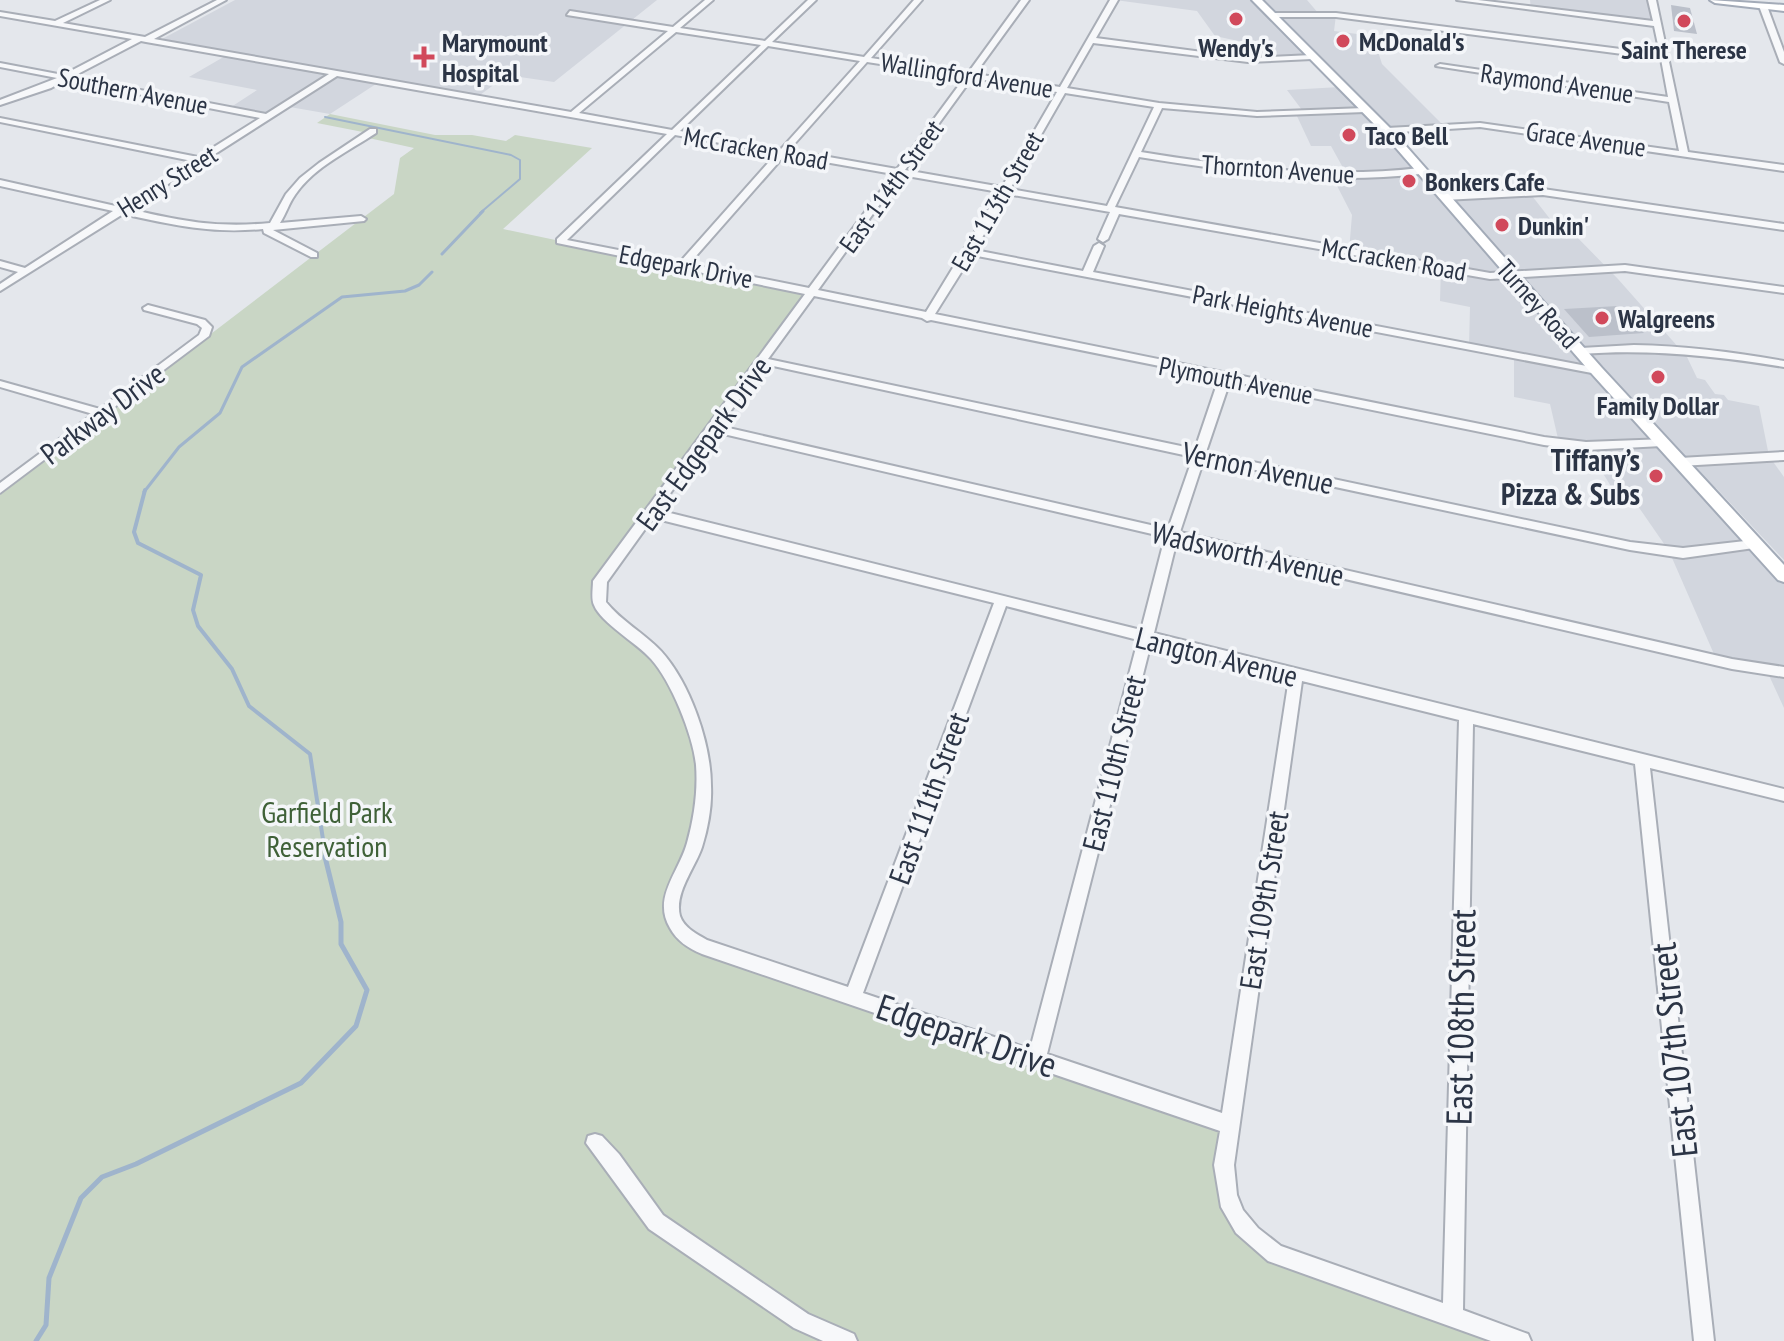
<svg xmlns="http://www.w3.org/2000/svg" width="1784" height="1341" font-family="'PT Sans Narrow',sans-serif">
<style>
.built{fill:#d2d6de}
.green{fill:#c9d6c5}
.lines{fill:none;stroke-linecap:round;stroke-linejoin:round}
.stream-far3{stroke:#9fb4cc;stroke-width:2}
.stream-far2{stroke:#9fb4cc;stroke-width:3}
.stream-far1{stroke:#9fb4cc;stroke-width:4}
.stream{stroke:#9fb4cc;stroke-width:5}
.building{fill:#bbc0ca}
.minor-casing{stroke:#a9aeb7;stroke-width:4}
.major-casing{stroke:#a3abb8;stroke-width:4}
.minor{fill:#f7f8fa;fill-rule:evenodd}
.major{fill:#fff;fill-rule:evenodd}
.poi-dot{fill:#d1495b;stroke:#f4f6f9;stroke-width:3}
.labels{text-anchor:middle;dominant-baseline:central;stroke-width:7;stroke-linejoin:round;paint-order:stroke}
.far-poi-label{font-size:26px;font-weight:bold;fill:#2b3445;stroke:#f4f6f9;text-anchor:start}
.far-street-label{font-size:26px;fill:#2b3445;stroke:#f4f6f9}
.street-label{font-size:30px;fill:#2b3445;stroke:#f4f6f9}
.poi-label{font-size:30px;font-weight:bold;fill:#2b3445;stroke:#f4f6f9;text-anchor:end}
.park-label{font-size:30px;fill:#3f6138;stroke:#f4f6f9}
.near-street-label{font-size:36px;fill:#2b3445;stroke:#f4f6f9}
</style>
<rect width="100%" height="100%" fill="#e4e7ec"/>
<g class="built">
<polygon points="235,0 657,0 554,82 507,75 480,95 162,39"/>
<polygon points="1115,0 1307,0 1319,14 1336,15 1334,31 1373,36 1382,64 1444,126 1388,131 1444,197 1529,192 1561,233 1573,233 1618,279 1687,357 1697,378 1705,380 1715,394 1724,395 1728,400 1759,406 1769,456 1784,477 1784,560 1716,488 1703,485 1784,576 1784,708 1766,669 1717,661 1669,551 1633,499 1617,496 1586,446 1559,443 1550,404 1514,397 1514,355 1469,346 1470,307 1440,301 1441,267 1349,251 1352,215 1332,176 1347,175 1331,146 1311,146 1296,114 1305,114 1287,90 1340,87 1312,57 1248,60 1243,42 1215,36 1197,11"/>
<polygon points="1530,0 1652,0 1657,24 1531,9"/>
<polygon points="227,55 379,82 330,114 284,106 267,117 228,109 257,90 189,77"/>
</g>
<polygon class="green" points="330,114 435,135 472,135 506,141 515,135 592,148 503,229 812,294 598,593 681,691 704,790 672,896 682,934 1229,1125 1224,1165 1250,1235 1521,1341 0,1341 0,495 394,194 400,158 414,148 364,137 368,133 317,123"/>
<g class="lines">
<polyline class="stream-far3" points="325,117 511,155 520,160 520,179 480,213"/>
<g class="stream-far2">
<polyline points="442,254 483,211"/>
<polyline points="144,492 179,447 220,413 242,367 342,297 405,291 419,285 432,272"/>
</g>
<polyline class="stream-far1" points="145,490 134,532 138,543 201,575 193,610 198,626 232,669 249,706 310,754 326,859"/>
<polyline class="stream" points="36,1341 46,1325 49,1278 81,1198 102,1177 136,1164 301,1083 356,1026 367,990 341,944 341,922 325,857"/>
</g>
<g class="building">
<polygon points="1671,5 1690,8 1697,34 1674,31"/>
<polygon points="1618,306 1644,333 1589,337 1564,309"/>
</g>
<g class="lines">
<defs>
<g id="minor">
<path d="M100,0h10l-47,23 82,14 72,-37h9l-72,39 417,73 97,-81 -101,-16 3,-4 103,16 32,-27h8l-33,28 85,13 43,-41h8l-44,42 92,15 50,-57h8l-51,58 97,15 53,-73h8l-54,74 85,13 50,-87h8l-22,38 152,20 64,-3 4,2 -4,2 -64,3 -155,-19 -26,45 92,15 98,9 108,-4 4,2 -4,2 -108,4 -95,-8 -21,44c93,15 185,27 279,16l4,3 -4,3c-95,11 -187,-2 -281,-17l-24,50 375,66 135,-8 159,22v6l-159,-22 -135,8 -371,-65 -11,25 -5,3 -5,-3 12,-27 -103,-18 -32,56 108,21 11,-25 5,-3 5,3 -11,26 504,96 5,3 -5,3 -625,-119 -37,59 609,123 42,5 80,-3 2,3 -6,4 -76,4 -42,-5 -314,-64 -24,71 424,90 53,6 71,-8 4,1 2,3 -6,4 -71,10 -53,-8 -426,-91 -24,73 552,127 52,8v10l-52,-8 -555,-129 -23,93 630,156v12l-134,-33 64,573h-20l-59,-577 -162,-40 -10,586 65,24 3,7h-40l-223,-80 -32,-28 -15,-26 -7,-42 6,-34 -518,-177c-14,-6 -25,-13 -32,-26 -18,-30 9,-56 17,-85 7,-25 11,-52 9,-78 -3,-30 -25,-84 -45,-106 -14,-16 -50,-36 -57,-54 -3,-6 -1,-17 -1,-24l212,-287 -248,-51v-4l110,-105 -330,-58 -208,133c53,12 86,19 141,14l16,-29 14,-16 19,-15 51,-34h6v4c-27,18 -62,34 -81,62 -6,8 -9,19 -15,28l81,-7 5,3 -2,2 -91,9 44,23v4h-6l-47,-24 -1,-4c-52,5 -90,-4 -140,-15l-123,77v-7l18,-12 -18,-5v-6l25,7 88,-57 -113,-25v-6l120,27 72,-46 -192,-39v-4l198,39 62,-39 -195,-38 -14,8 -51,17v-5l57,-22 -57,-11v-4l63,12 69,-36 -132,-23v-4l55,9zM676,32l85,13 -89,85 -93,-17zM141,41l5,1 183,32 -63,40 -194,-37zM768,46l92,15 -79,88 -101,-18zM867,62l98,15 -68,92 -108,-19zM972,78l85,14 -55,95 -97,-17zM1065,93l89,14 -47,99 -97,-17zM675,135l102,18 -97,109 -113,-22zM785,155l108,19 -84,114 -120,-24zM901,175l98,17 -73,120 -108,-22zM814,296l108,22 5,3 4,-1 288,58 -24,71 -427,-90zM764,364l429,93 -25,72 -448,-103zM715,432l450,105 -24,93 -483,-120zM653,518l341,85 -146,384 -141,-47c-10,-6 -23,-12 -27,-24 -6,-23 15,-48 22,-69 6,-19 10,-42 9,-61 0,-43 -21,-103 -50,-135 -17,-18 -40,-30 -55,-49l1,-20zM1006,606l132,34 -108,409 -167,-56zM1151,643l138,35 -67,435 -175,-59zM1302,681l157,39 -16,583 -162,-57 -23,-18 -15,-18 -6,-15 -3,-30z"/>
<polygon points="1457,0 1478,0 1653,21 1648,0 1656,0 1688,152 1784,165 1784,171 1480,127 1384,133 1383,131 1387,128 1480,123 1679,151 1669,102 1436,66 1440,64 1668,97 1661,59 1336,17 1273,17 1269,15 1273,13 1336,13 1660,54 1654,26"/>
<polygon points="1763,4 1767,6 1784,52 1784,64 1780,62 1759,6"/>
<polygon points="1543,189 1784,224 1784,230 1543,195 1444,200 1439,197 1444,194"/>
<polygon points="148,305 205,320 212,327 209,336 0,493 0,483 93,414 0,387 0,381 100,409 199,335 202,328 197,324 144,310 143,308"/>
<path d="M1634,345c51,1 100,7 150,16v6c-68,-11 -134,-18 -203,-13l-5,-3 5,-3z"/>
<polygon points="1784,452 1784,460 1680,466 1674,462 1680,458"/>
<polygon points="595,1134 602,1136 619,1154 663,1215 808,1314 854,1334 857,1341 823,1341 794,1328 649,1229 586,1143 588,1136"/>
</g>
<g id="major">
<polygon points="1252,0 1262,0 1391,129 1602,368 1784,565 1784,582 1778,580 1592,374 1383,133"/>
<polygon points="1710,0 1784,5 1784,11 1715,3"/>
</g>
</defs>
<use href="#minor" class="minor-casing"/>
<use href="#major" class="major-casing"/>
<use href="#minor" class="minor"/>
<use href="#major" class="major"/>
</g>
<g class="poi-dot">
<circle cx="1236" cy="19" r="8"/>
<circle cx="1684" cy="21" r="8"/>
<circle cx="1343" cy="41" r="8"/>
<path d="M420 45h8v8h8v8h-8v8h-8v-8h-8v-8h8z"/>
<circle cx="1349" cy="135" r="8"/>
<circle cx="1409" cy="181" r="8"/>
<circle cx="1502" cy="225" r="8"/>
<circle cx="1602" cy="318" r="8"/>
<circle cx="1658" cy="377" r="8"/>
<circle cx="1656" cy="476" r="8"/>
</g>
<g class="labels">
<g class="far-poi-label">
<text x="1359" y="41">McDonald's</text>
<text x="442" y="42">Marymount<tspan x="442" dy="30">Hospital</tspan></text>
<text x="1236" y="47" text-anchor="middle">Wendy's</text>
<text x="1684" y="49" text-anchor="middle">Saint Therese</text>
<text x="1365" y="135">Taco Bell</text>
<text x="1425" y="181">Bonkers Cafe</text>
<text x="1518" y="225">Dunkin'</text>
<text x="1618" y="318">Walgreens</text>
<text x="1658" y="405" text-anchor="middle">Family Dollar</text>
</g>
<g class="far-street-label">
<text transform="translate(967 75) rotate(9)">Wallingford Avenue</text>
<text transform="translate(1557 83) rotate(8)">Raymond Avenue</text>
<text transform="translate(133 91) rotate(11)">Southern Avenue</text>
<text transform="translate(1586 139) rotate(8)">Grace Avenue</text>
<text transform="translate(756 148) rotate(10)">McCracken Road</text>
<text transform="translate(1278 169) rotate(4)">Thornton Avenue</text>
<text transform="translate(167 181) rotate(-32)">Henry Street</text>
<text transform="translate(891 186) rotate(-54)">East 114th Street</text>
<text transform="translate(997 201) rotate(-60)">East 113th Street</text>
<text transform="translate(1394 259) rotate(10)">McCracken Road</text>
<text transform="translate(686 266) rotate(11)">Edgepark Drive</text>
<text transform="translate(1538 304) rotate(48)">Turney Road</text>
<text transform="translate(1283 311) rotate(11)">Park Heights Avenue</text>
<text transform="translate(1236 380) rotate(11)">Plymouth Avenue</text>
</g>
<g class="street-label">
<text transform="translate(102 413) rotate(-37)">Parkway Drive</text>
<text transform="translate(703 443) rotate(-54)">East Edgepark Drive</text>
<text transform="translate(1258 467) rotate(12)">Vernon Avenue</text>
<text transform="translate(1248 553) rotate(13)">Wadsworth Avenue</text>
<text transform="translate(1217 656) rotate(14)">Langton Avenue</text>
<text transform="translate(1113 763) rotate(-76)">East 110th Street</text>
<text transform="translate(928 798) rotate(-70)">East 111th Street</text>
<text transform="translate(1263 900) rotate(-81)">East 109th Street</text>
</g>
<g class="poi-label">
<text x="1640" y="459">Tiffany’s<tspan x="1640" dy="34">Pizza &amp; Subs</tspan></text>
</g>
<g class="park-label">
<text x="327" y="811">Garfield Park<tspan x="327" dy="34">Reservation</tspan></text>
</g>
<g class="near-street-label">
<text transform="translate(1460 1017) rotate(-89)">East 108th Street</text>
<text transform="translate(967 1035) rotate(19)">Edgepark Drive</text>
<text transform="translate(1673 1050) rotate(-96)">East 107th Street</text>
</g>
</g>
</svg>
